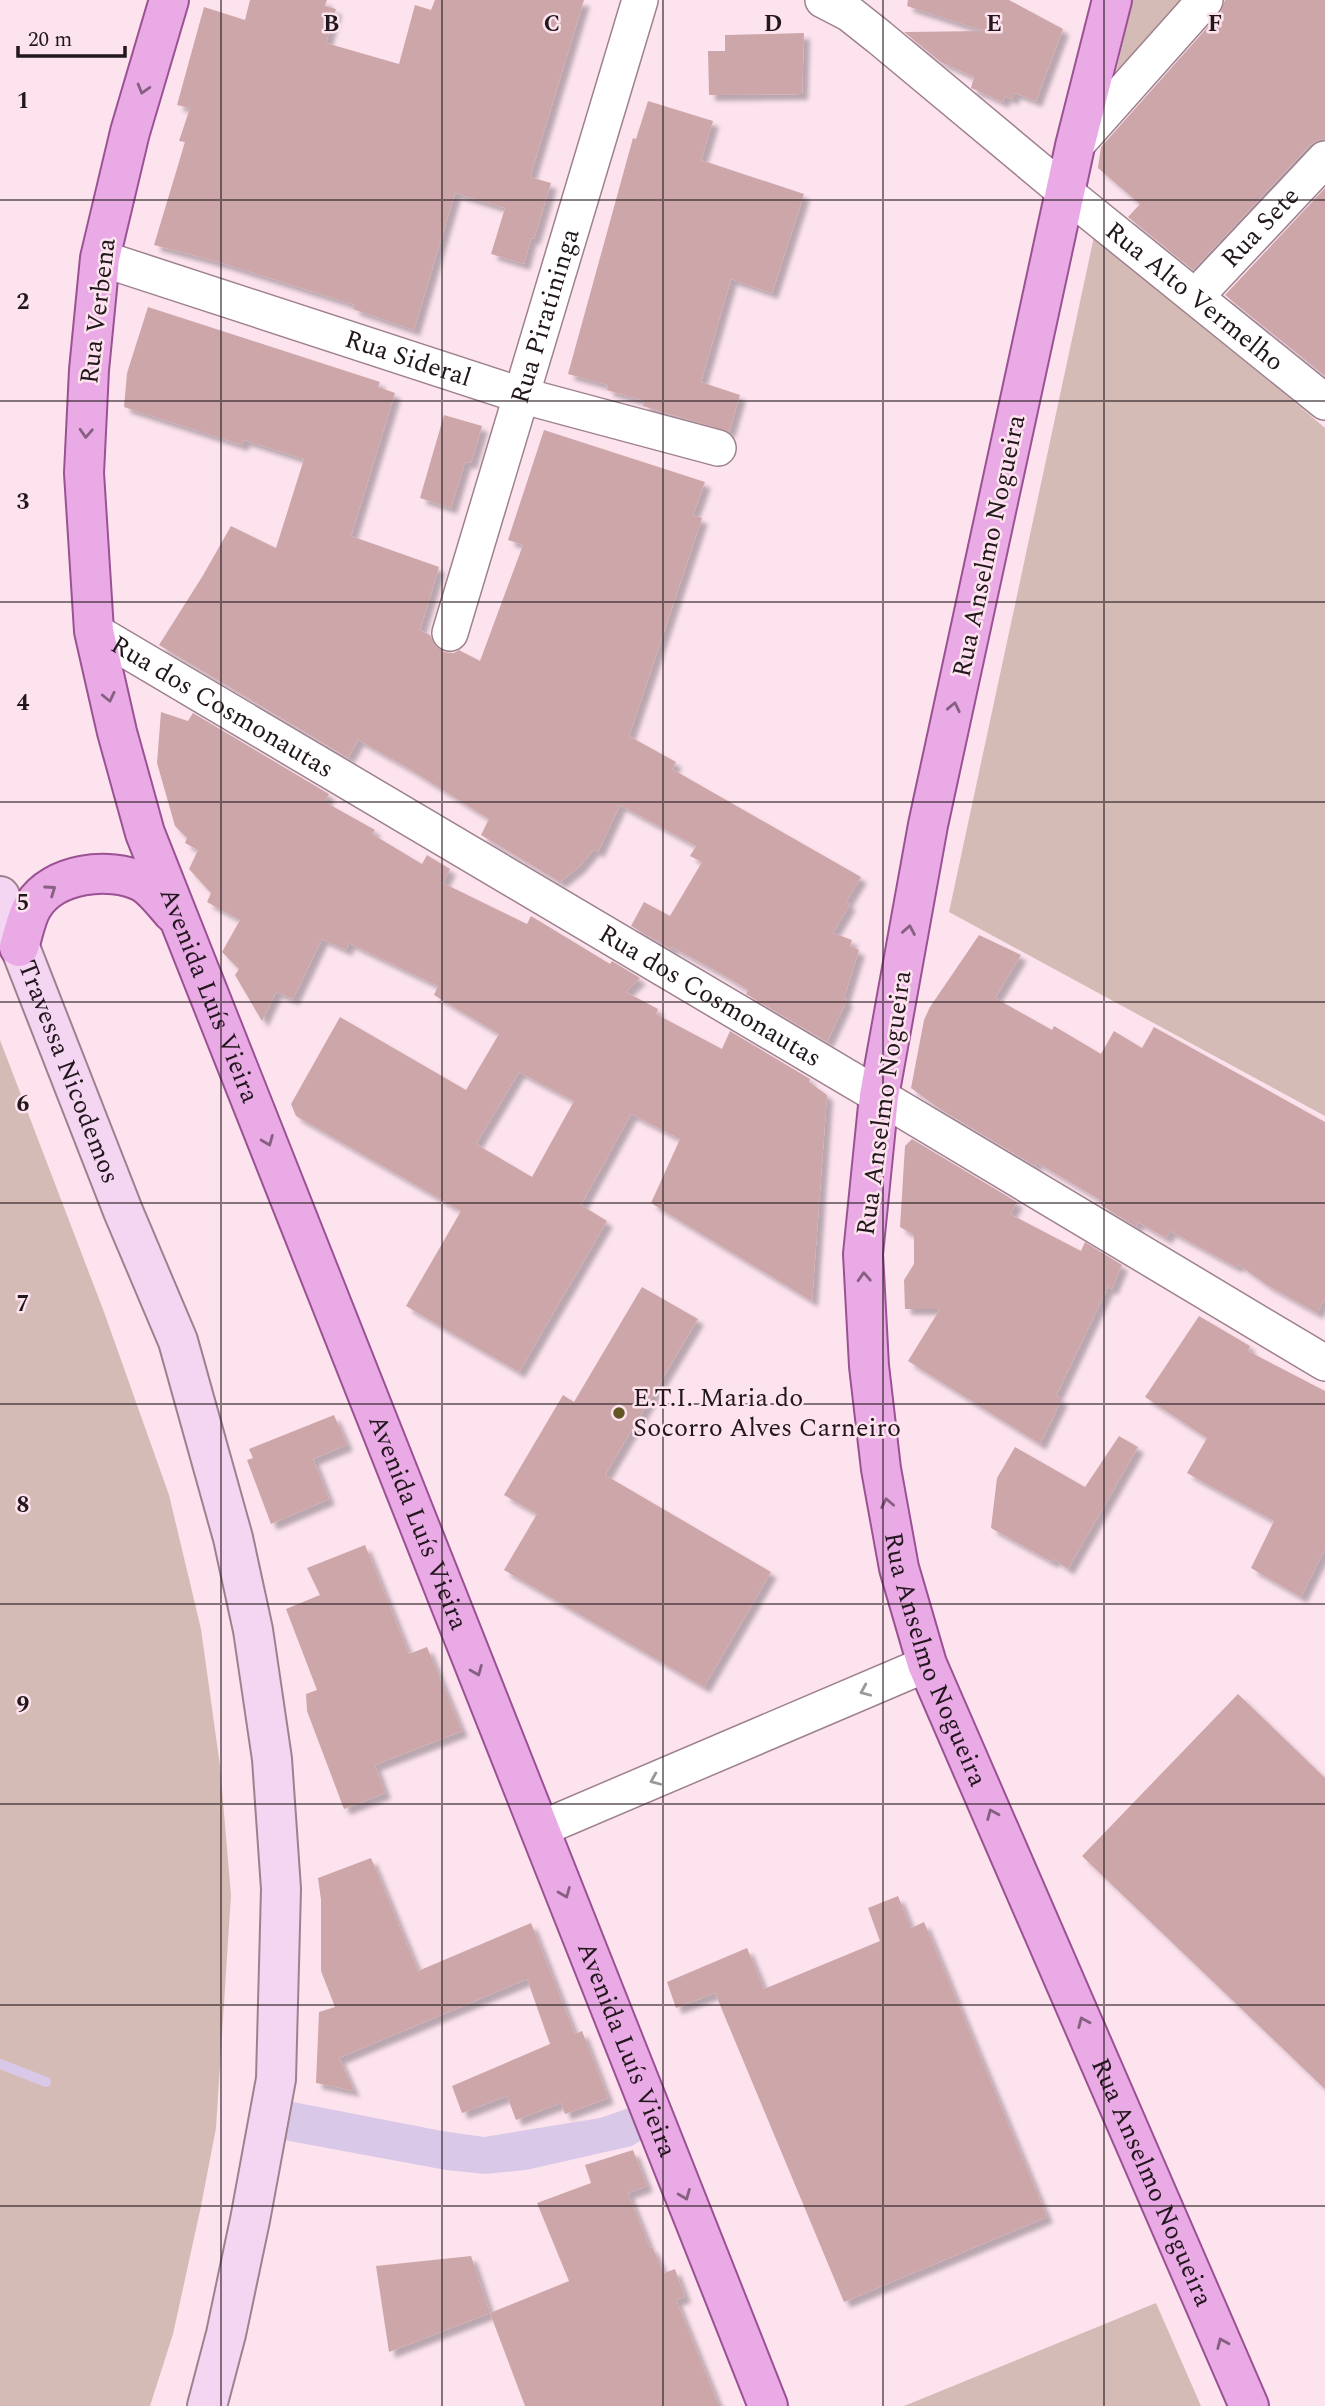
<svg xmlns="http://www.w3.org/2000/svg" width="1325" height="2406" font-family="Spectral,serif">
<style>
.green{fill:#d5bbb5}
.water{fill:#d9c8e8}
.lines{fill:none;stroke-linecap:round;stroke-linejoin:round}
.stream{stroke:#d9c8e8;stroke-width:10}
.building{fill:#cda6a9;fill-rule:evenodd;filter:url(#shadow)}
.minor-casing{stroke:#9e818e;stroke-width:38}
.secondary-casing{stroke:#9e818e;stroke-width:42}
.primary-casing{stroke:#9a5293;stroke-width:42}
.minor{stroke:#fff;stroke-width:35}
.secondary{stroke:#f4d5f2;stroke-width:38}
.primary{stroke:#e9aae5;stroke-width:38}
.oneway{stroke:#866080}
.oneway2{stroke:#9c9799}
.grid{fill:none;stroke:#22171c;stroke-width:2;stroke-opacity:0.55}
.poi-dot{fill:#625622;stroke:#fde3ee;stroke-width:2.5}
.labels{text-anchor:middle;dominant-baseline:central;stroke-width:5;stroke-linejoin:round;paint-order:stroke}
.street-label{font-size:26px;fill:#22171c;stroke:#fde3ee}
.poi-label{font-size:26px;fill:#22171c;stroke:#fde3ee;text-anchor:start}
.grid-label{font-size:23px;text-anchor:middle;font-weight:bold;fill:#22171c;stroke:#fde3ee;stroke-width:5;stroke-linejoin:round;paint-order:stroke}
</style>
<defs>
<filter id="shadow"><feDropShadow dx="6" dy="6" stdDeviation="2" flood-color="#0004"/></filter>
</defs>
<rect width="100%" height="100%" fill="#fde3ee"/>
<g class="green">
<polygon points="1133,0 1195,0 1112,88"/>
<polygon points="1095,232 1325,428 1325,1116 949,912"/>
<polygon points="0,1040 104,1312 169,1495 201,1629 220,1766 231,1895 216,2128 201,2206 173,2334 150,2406 0,2406"/>
<polygon points="1156,2303 1201,2406 904,2406"/>
</g>
<polygon class="water" points="288,2101 442,2131 484,2137 600,2118 632,2107 643,2139 632,2146 526,2170 485,2174 446,2170 284,2140"/>
<g class="lines">
<polyline class="stream" points="0,2064 46,2082"/>
</g>
<g class="building">
<polygon points="250,0 327,0 325,6 336,9 326,43 399,64 415,5 431,10 435,0 584,0 530,177 551,183 534,239 531,238 524,264 491,254 505,208 455,193 414,330 353,309 355,305 222,263 154,245 185,142 179,141 190,108 177,105 204,7 245,20"/>
<polygon points="908,0 1009,0 1063,29 1036,101 1015,93 1012,99 1005,96 1003,102 971,88 974,77 941,62 904,32 984,31 907,6"/>
<polygon points="1225,0 1325,0 1325,139 1319,140 1310,145 1193,270 1128,217 1140,204 1098,168 1101,147 1220,13"/>
<polygon points="804,33 802,94 709,95 708,51 725,51 725,35"/>
<polygon points="648,101 713,121 701,160 804,194 772,293 731,279 701,382 740,395 729,432 643,406 644,401 607,390 608,385 568,374 633,138 636,139"/>
<polygon points="1325,188 1325,376 1225,295"/>
<polygon points="148,307 380,382 378,387 395,393 351,536 439,567 420,630 430,635 435,646 444,652 454,653 459,650 480,661 523,545 508,540 544,430 705,482 693,515 702,518 629,736 676,762 672,769 861,877 846,902 850,904 833,933 852,940 850,946 859,950 844,998 847,1000 827,1042 746,994 748,990 720,973 672,947 670,949 631,926 644,902 670,916 702,862 690,856 696,846 620,805 598,852 594,849 579,867 560,882 481,835 489,819 408,768 358,740 348,758 159,645 202,577 231,526 276,548 304,459 244,440 242,445 124,407 127,373"/>
<polygon points="444,415 482,426 471,463 465,462 451,508 420,498"/>
<path d="M161,712l27,9 5,-8 136,81 -4,8 50,28 -3,4 50,30 5,-9 23,14 -7,14 84,41 4,-8 79,48 2,-3 28,17 -14,14 32,17 -2,5 66,35 8,-18 80,48 -1,3 18,13 -15,206 -161,-98 29,-64 -49,-25 -50,91 26,16 -88,151 -113,-66 55,-95 -165,-95 -5,-12 49,-87 126,73 33,-56 -65,-39 4,-9 -89,-43 -3,7 -24,-11 -29,60 -17,-7 -14,29 -27,-46 4,-6 -17,-17 18,-32 -33,-18 4,-9 -22,-24 9,-19 -13,-7 2,-5 -12,-12 -18,-63zM519,1072l55,29 -42,76 -56,-33z"/>
<polygon points="979,935 1021,955 995,998 1052,1030 1054,1026 1101,1054 1114,1031 1142,1048 1154,1027 1325,1122 1325,1298 1317,1313 1267,1285 1238,1264 1236,1267 1170,1231 1166,1238 1138,1222 1136,1227 1101,1205 1102,1201 1036,1162 1035,1166 940,1109 911,1088 924,1020 930,1007"/>
<polygon points="912,1139 1017,1202 1010,1214 1081,1251 1085,1242 1122,1265 1112,1289 1108,1287 1056,1396 1062,1399 1040,1444 908,1361 940,1309 905,1309 904,1280 914,1264 914,1235 900,1227 905,1146"/>
<polygon points="642,1287 698,1319 605,1475 771,1572 704,1687 504,1570 537,1514 504,1495 563,1395 574,1402"/>
<polygon points="1199,1316 1250,1346 1248,1351 1325,1391 1325,1549 1301,1597 1251,1568 1274,1521 1187,1473 1207,1438 1145,1397"/>
<polygon points="334,1415 347,1445 313,1459 329,1499 271,1524 247,1460 253,1458 249,1449"/>
<polygon points="1119,1436 1138,1447 1068,1569 1054,1559 1052,1562 991,1528 997,1478 1015,1447 1085,1487"/>
<polygon points="365,1545 409,1654 427,1647 462,1731 375,1765 385,1793 344,1809 307,1711 306,1694 317,1690 286,1609 320,1595 307,1568"/>
<polygon points="1238,1694 1325,1778 1325,2089 1082,1856"/>
<polygon points="371,1858 418,1971 531,1923 575,2034 582,2031 608,2098 565,2114 561,2103 516,2120 507,2096 462,2113 452,2086 550,2044 527,1979 339,2058 354,2091 316,2083 319,2012 335,2007 321,1971 321,1900 318,1878"/>
<polygon points="898,1896 911,1928 924,1922 1047,2217 844,2302 715,1993 676,2008 667,1982 747,1948 764,1989 880,1941 868,1908"/>
<polygon points="633,2150 647,2186 628,2193 650,2248 652,2247 664,2273 675,2269 685,2297 676,2300 719,2406 525,2406 490,2313 389,2352 376,2266 471,2256 490,2313 569,2281 537,2203 591,2183 585,2165"/>
</g>
<g class="lines">
<defs>
<g id="minor">
<path id="s1" d="M823,0l27,14 29,23 186,155 260,210"/>
<polyline points="1075,146 1205,0"/>
<path id="s2" d="M100,258l420,137 198,53"/>
<path id="s3" d="M1196,296l129,-137"/>
<path id="s4" d="M94,631l785,465 446,267"/>
<path id="s5" d="M450,633l190,-633"/>
<polyline points="540,1829 927,1664"/>
</g>
<g id="secondary">
<path id="s6" d="M0,896l123,315 55,130 55,197 20,92 19,129 9,130 -5,190 -26,141 -24,114 -19,72"/>
</g>
<g id="primary">
<path id="s7" d="M169,0l-39,132 -30,126 -11,112 -5,103 10,158 23,101 28,101 623,1573"/>
<path id="s8" d="M1112,0l-37,146 -147,679 -49,271 -16,158 6,112 12,103 18,99 28,96 322,742"/>
<path d="M19,947c4,-12 7,-30 14,-41 20,-33 76,-40 109,-24 11,6 22,21 31,31"/>
</g>
</defs>
<use href="#minor" class="minor-casing"/>
<use href="#secondary" class="secondary-casing"/>
<use href="#primary" class="primary-casing"/>
<use href="#minor" class="minor"/>
<use href="#secondary" class="secondary"/>
<use href="#primary" class="primary"/>
</g>
<defs><path id="oneway-chevron" d="M-2-3.5L2.5 0L-2 3.5" fill="none" stroke-width="1.6" stroke-linecap="round" stroke-linejoin="round" transform="scale(1.75)"/></defs>
<g class="oneway">
<use href="#oneway-chevron" transform="translate(143 89) rotate(106)"/>
<use href="#oneway-chevron" transform="translate(86 433) rotate(93)"/>
<use href="#oneway-chevron" transform="translate(109 697) rotate(77)"/>
<use href="#oneway-chevron" transform="translate(954 707) rotate(-78)"/>
<use href="#oneway-chevron" transform="translate(51 890) rotate(-35)"/>
<use href="#oneway-chevron" transform="translate(909 930) rotate(-80)"/>
<use href="#oneway-chevron" transform="translate(268 1141) rotate(68)"/>
<use href="#oneway-chevron" transform="translate(864 1277) rotate(-93)"/>
<use href="#oneway-chevron" transform="translate(887 1503) rotate(-101)"/>
<use href="#oneway-chevron" transform="translate(477 1671) rotate(68)"/>
<use href="#oneway-chevron" transform="translate(992 1814) rotate(-113)"/>
<use href="#oneway-chevron" transform="translate(565 1893) rotate(68)"/>
<use href="#oneway-chevron" transform="translate(1083 2022) rotate(-113)"/>
<use href="#oneway-chevron" transform="translate(685 2195) rotate(68)"/>
<use href="#oneway-chevron" transform="translate(1222 2343) rotate(-113)"/>
</g>
<g class="oneway2">
<use href="#oneway-chevron" transform="translate(865 1691) rotate(157)"/>
<use href="#oneway-chevron" transform="translate(655 1780) rotate(157)"/>
</g>
<path class="grid" d="M221,0v2406M442,0v2406M663,0v2406M883,0v2406M1104,0v2406M0,200h1325M0,401h1325M0,602h1325M0,802h1325M0,1002h1325M0,1203h1325M0,1404h1325M0,1604h1325M0,1804h1325M0,2005h1325M0,2206h1325"/>
<circle class="poi-dot" cx="619" cy="1413" r="7"/>
<g class="labels">
<g class="street-label">
<text stroke="none"><textPath href="#s3" startOffset="94">Rua Sete</textPath></text>
<text stroke="none"><textPath href="#s1" startOffset="476">Rua Alto Vermelho</textPath></text>
<text transform="translate(98 311) rotate(-83)">Rua Verbena</text>
<text stroke="none"><textPath href="#s5" startOffset="331">Rua Piratininga</textPath></text>
<text stroke="none"><textPath href="#s2" startOffset="324">Rua Sideral</textPath></text>
<text transform="translate(989 546) rotate(-78)">Rua Anselmo Nogueira</text>
<text stroke="none"><textPath href="#s4" startOffset="149">Rua dos Cosmonautas</textPath></text>
<text stroke="none"><textPath href="#s7" startOffset="1024">Avenida Luís Vieira</textPath></text>
<text stroke="none"><textPath href="#s4" startOffset="716">Rua dos Cosmonautas</textPath></text>
<text stroke="none"><textPath href="#s6" startOffset="189">Travessa Nicodemos</textPath></text>
<text transform="translate(884 1103) rotate(-82)">Rua Anselmo Nogueira</text>
<text stroke="none"><textPath href="#s7" startOffset="1591">Avenida Luís Vieira</textPath></text>
<text stroke="none"><textPath href="#s8" startOffset="1694">Rua Anselmo Nogueira</textPath></text>
<text stroke="none"><textPath href="#s7" startOffset="2158">Avenida Luís Vieira</textPath></text>
<text stroke="none"><textPath href="#s8" startOffset="2261">Rua Anselmo Nogueira</textPath></text>
</g>
<g class="poi-label">
<text x="633" y="1398">E.T.I. Maria do<tspan x="633" dy="30">Socorro Alves Carneiro</tspan></text>
</g>
</g>
<g class="grid-label">
<text x="331" y="31">B</text>
<text x="552" y="31">C</text>
<text x="773" y="31">D</text>
<text x="994" y="31">E</text>
<text x="1215" y="31">F</text>
<text x="23" y="108">1</text>
<text x="23" y="309">2</text>
<text x="23" y="509">3</text>
<text x="23" y="710">4</text>
<text x="23" y="910">5</text>
<text x="23" y="1111">6</text>
<text x="23" y="1311">7</text>
<text x="23" y="1512">8</text>
<text x="23" y="1712">9</text>
</g>
<path d="M18 46v10h107v-10" fill="none" stroke="#22171c" stroke-width="3.5"/>
<text x="28" y="46" font-size="21" fill="#22171c" stroke="#fde3ee" stroke-width="5" paint-order="stroke">20 m</text>
</svg>
